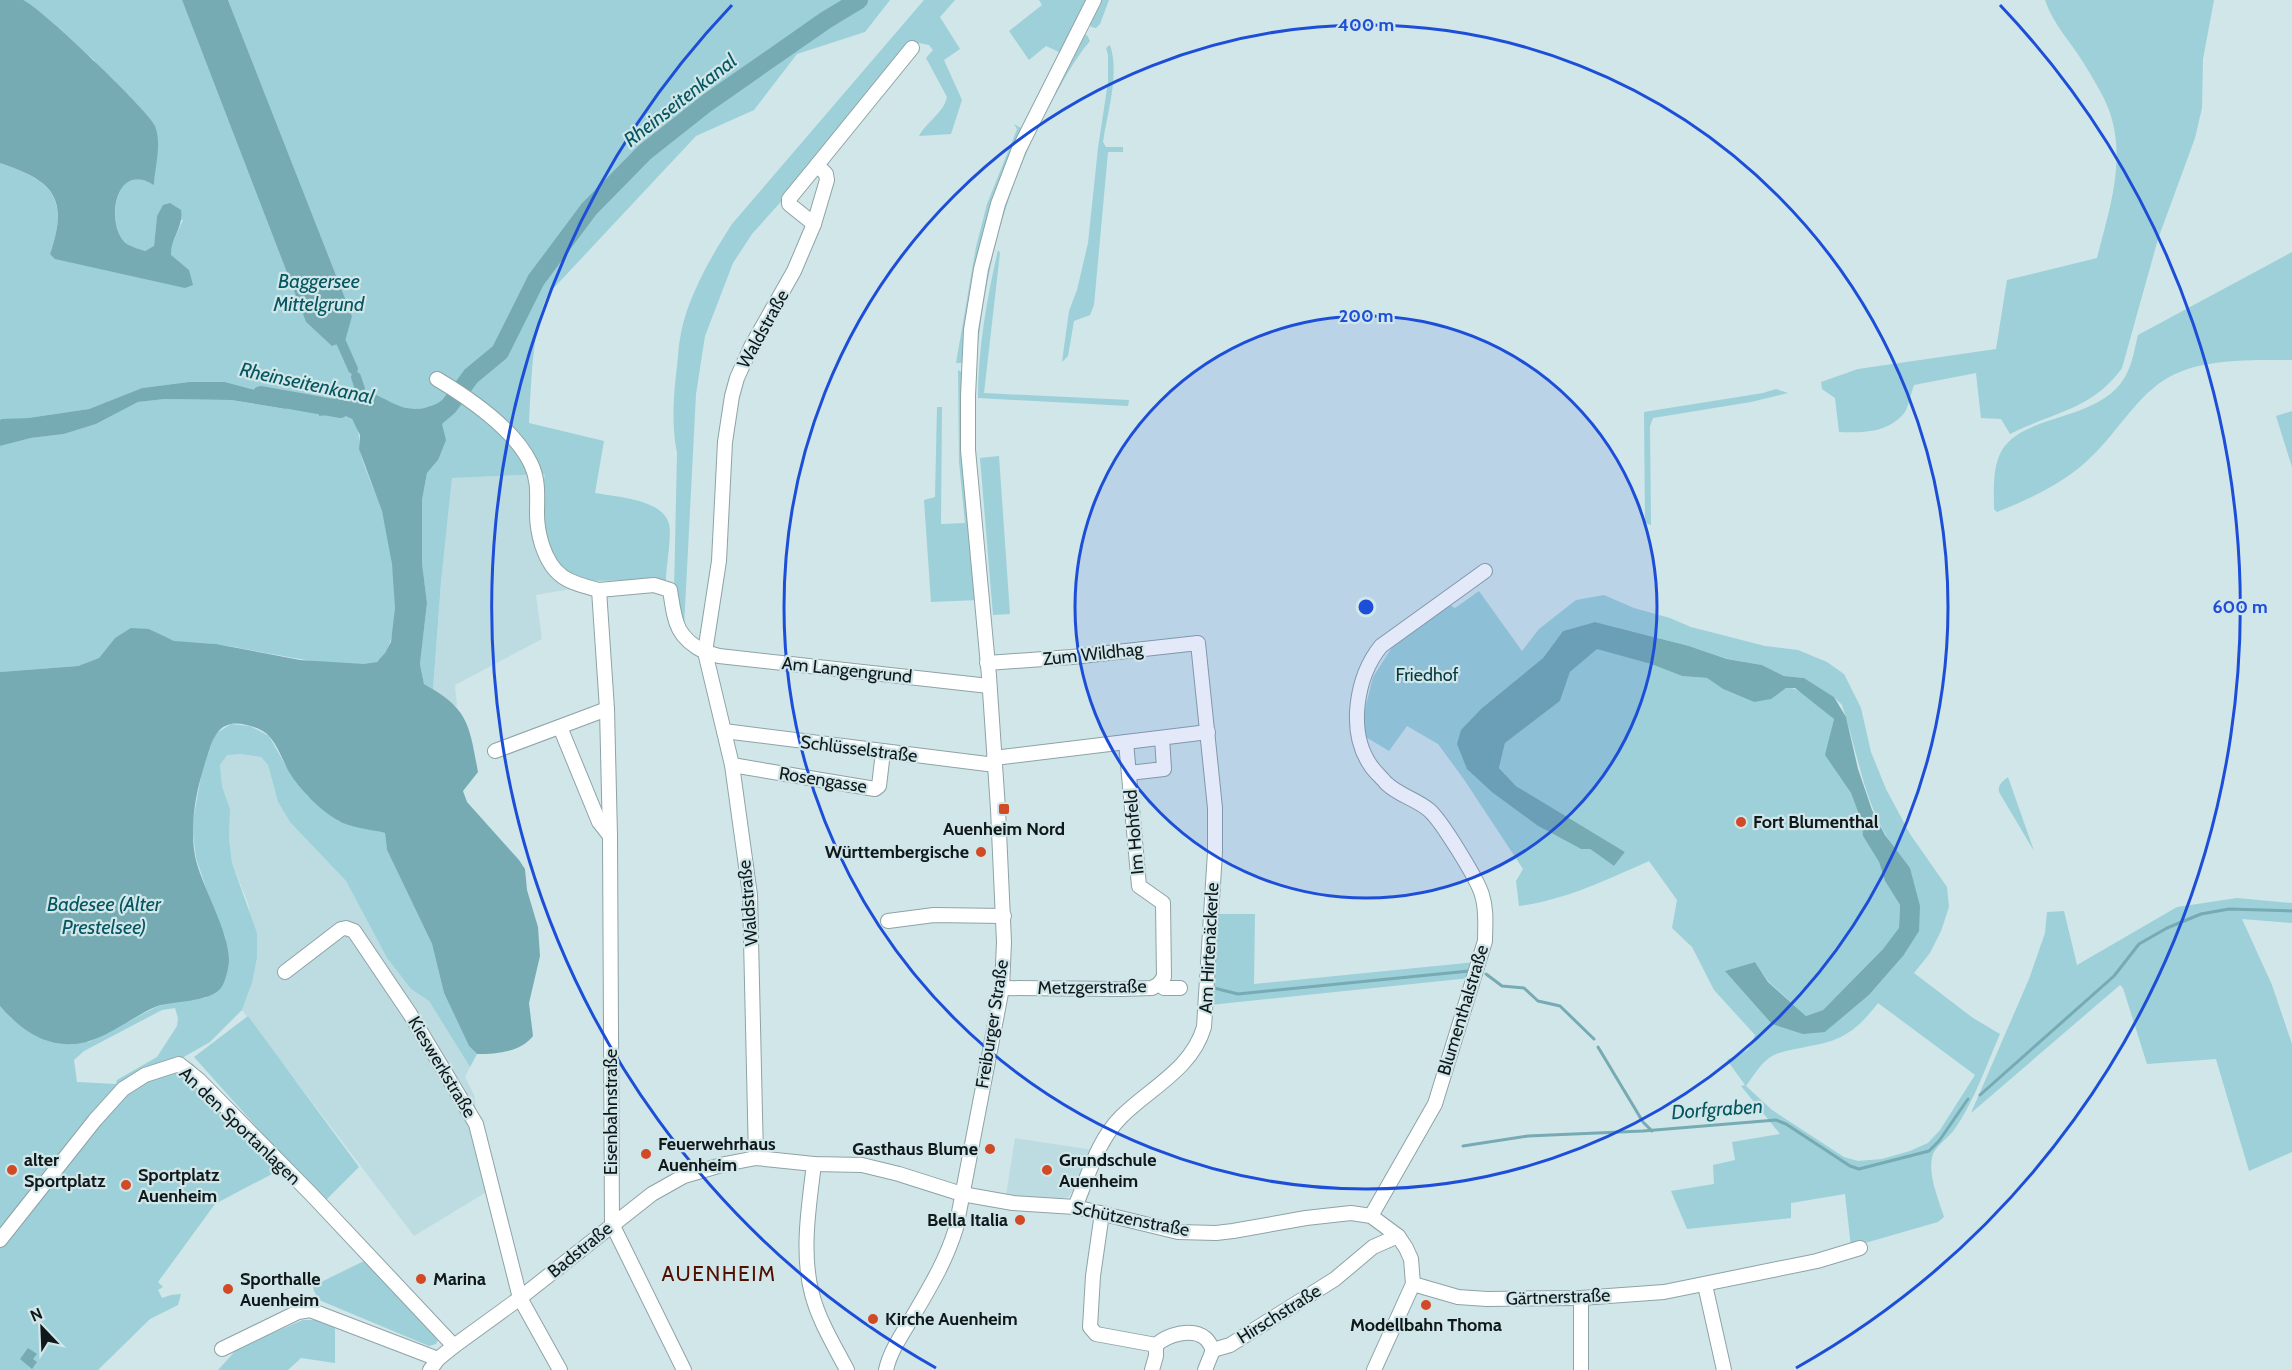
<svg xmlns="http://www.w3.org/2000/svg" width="2292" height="1370" font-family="Cabin,sans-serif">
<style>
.built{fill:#bddce1}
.green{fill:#9dd0d8;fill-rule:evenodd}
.water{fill:#76abb3}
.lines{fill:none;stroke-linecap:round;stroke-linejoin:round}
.stream{stroke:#76abb3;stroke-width:3}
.canal{stroke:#76abb3;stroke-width:10}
.river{stroke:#76abb3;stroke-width:18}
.minor-casing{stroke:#8ea3a6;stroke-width:16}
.minor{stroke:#fff;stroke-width:14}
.ring{fill:none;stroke:#1d4ed8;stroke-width:3}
.poi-dot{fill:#d24925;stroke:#d0e6e9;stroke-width:2}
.labels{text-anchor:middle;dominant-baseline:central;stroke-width:4.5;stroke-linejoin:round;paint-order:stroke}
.street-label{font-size:18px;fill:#10181a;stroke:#d0e6e9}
.park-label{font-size:18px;fill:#033940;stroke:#d0e6e9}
.poi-label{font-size:18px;font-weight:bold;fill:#10181a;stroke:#d0e6e9;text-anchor:start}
.water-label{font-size:20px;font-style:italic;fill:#055660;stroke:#d0e6e9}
.quarter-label{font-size:21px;letter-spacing:1.5px;fill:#521000;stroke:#d0e6e9}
.centre{fill:#1d4ed8;stroke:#d0e6e9;stroke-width:3}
.ring-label{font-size:18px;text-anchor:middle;font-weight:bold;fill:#1d4ed8;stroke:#d0e6e9;stroke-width:4.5;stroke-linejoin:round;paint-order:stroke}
</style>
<rect width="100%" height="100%" fill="#d0e6e9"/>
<g class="built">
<polygon points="545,474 541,496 577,588 536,595 542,639 455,685 457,707 433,689 441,582 452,478"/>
<polygon points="227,754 240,754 261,757 268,765 278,802 290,822 346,881 387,958 411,989 429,1001 470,1067 465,1077 474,1095 488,1191 414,1236 242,1010 252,983 257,958 248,903 232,863 229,839 230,809 222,786 220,765"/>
<polygon points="1015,1138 1094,1150 1074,1190 1068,1197 1050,1201 1006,1195"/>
</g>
<g class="green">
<path d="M22,0h160l124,322 27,24 19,-30 -124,-316h662l-25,32 -68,22 -43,56 -58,26 -147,157c-17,28 -18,96 -20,130l75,18 -9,52c21,4 68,6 74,31 3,10 -3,44 -3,56l-85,1 -21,-13 -12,-19 -7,-24v-29l4,-22 -93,4 -11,104 -8,107 -9,-5 -4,-20 7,-61 -5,-40v-63l5,-27 11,-13 -8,-53 -19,3 -27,-10 -14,-9 -10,-2 -42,16 1,11c12,0 26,-6 34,5 8,10 5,19 7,30 5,21 16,40 22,60 9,31 26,129 -4,150 -20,14 -134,-14 -163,-17 -13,-2 -28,0 -41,-3 -8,-2 -17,-8 -25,-12l-34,9 -16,20 -21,8 -78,6v-226l31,-8 33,-4 32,-10 42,-22 27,-3 66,1 54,9 1,-11 -61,-16h-36l-47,6 -53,21 -61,9 -28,2v-257c53,18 69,35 50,91l139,16 -18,-14v-10l12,-26 -26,-4 -3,31 -10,4c-5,-2 -12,-4 -17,-7 -20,-14 -14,-71 15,-66 4,1 9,4 12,6l1,-16 -61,-108 -58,-50z"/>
<path d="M924,0h31l-15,17 20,32 -16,11 18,40 -11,34 -32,2c8,-15 24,-22 28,-39l-21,-39 7,-8 -4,-5 -10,-2 -10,3 -113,139 -44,49 -19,29 -28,73 -9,58 -12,233 -10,-35 3,-139c-5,-26 -4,-51 -1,-78 2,-14 2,-28 5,-42 7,-37 31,-78 51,-109z"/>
<polygon points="1039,0 1085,0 1087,3 1061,53 1046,46 1029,60 1009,31 1042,5"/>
<polygon points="1100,0 1109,0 1100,24 1096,28 1091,27 1089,22"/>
<path d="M2045,0h169l-11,59 -1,49 -7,30 -37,101 -36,129c-30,42 -69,44 -112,66l-9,-15 -20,-1 -5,-45 -62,12c-3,8 -5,20 -9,27 -16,21 -43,21 -66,20l-4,-34 -13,-9 -1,-7 37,-13 138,-20 11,-69 90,-22c12,-48 30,-98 12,-148 -6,-16 -17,-33 -26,-48 -13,-21 -30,-38 -38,-62z"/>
<path d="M1087,35l3,6c-17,20 -28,42 -41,66 -49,90 -66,175 -75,276l3,-62 19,-92 32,-89 53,-104z"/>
<path d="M1110,45c10,29 -3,68 -7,97l3,5h17v5h-15l-14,153 -4,10 -16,6 -6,35 -6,6 7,-51 8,-21 11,-47 10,-95 10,-66v-27l-2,-7z"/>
<polygon points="1014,124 1021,128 1022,131 964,360 961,363 956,363 976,247 987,204 1017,129"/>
<path d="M998,250l2,3 -16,140 145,7 -1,6 -150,-8c0,-50 9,-100 20,-148z"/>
<path d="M2292,252v108c-38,0 -87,-2 -121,16 -33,17 -53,56 -80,81 -26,26 -60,41 -94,55l-3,-3c0,-18 -2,-42 8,-59 24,-39 103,-27 126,-79 5,-11 7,-24 10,-36z"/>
<polygon points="958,370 963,373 978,600 931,602 924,500 935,497 937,407 942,407 941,524 965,523 959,462"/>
<polygon points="1776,389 1788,393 1751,402 1653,418 1650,426 1651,525 1645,523 1644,412 1763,393"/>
<polygon points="2292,411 2292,467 2276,416"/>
<polygon points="999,456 1010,614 993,615 980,458"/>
<path d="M1479,591l43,60 17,-22 37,-29 28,-5 30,13 36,10 21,9 74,19 33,4 29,12 17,12 17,34 10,44 15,37 24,45 37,53 2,20 -8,24 -11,22 -16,20 59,45 27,16c-14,32 -26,68 -46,96 -6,8 -21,18 -22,28 -4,18 7,42 12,59l-6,5 -87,25 -6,-53 -54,9v15l-104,11 -16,-38 43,-7 -1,-19 22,-5 -3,-18 48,-8 -39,-48 4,-1 -18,-25 21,-10 7,-15 -41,-45 -22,-43 -20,-19 5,-28 -28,-39c-43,19 -84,39 -130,45l-3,-25 7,-12 -60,-91 -25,-34 -31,-18 -18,25 -25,-15v-23l9,-36 23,-36 54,-36 5,3zM1595,622l94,24 39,13 34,6 22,11 20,2 30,19 8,8c20,60 22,112 68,163l-7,88 -34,39 -44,37 -99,-61 29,-9 13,19 38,35 17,-6 60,-61 16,-20 1,-24 -15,-24 -6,-19 -16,-26 -2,-16 -10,-27 -25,-38 8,-36c-9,-8 -34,-33 -46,-31 -10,1 -24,10 -34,14l-31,-13 -16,-11 -25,-2 -31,-12 -54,-16 -27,24 -10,29 -55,42 -6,25 17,18 109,66 -11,14 -24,-17h-9l-43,-23 -45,-33 -11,-85 61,-50 20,-27zM1878,1003l97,72 -35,55 -12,13 -18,8 -28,8 -24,2 -14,-4 -72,-47 -26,-24c8,-11 16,-25 28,-31 11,-5 24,-6 36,-9 34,-6 47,-16 68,-43z"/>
<path d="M231,724l19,2 19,10 22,39 16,21 31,25 47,12 2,17 45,94 12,49 25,53 8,8 -7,13 -41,-66 -18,-12 -24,-31 -41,-77 -56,-59 -12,-20 -10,-37 -7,-8 -21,-3 -13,1 -7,10 2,21 8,23 -1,30 3,24 25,70v25l-5,25 -10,27 -32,32 -28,16 11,6 94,102 -72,38 -57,78 5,5 -5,3 4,8 9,-3 10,-1 -3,11 -28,14 -52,51h-98v-364l12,13 77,23 67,-35 20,-6 30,-3 20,-59 -15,-36 -15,-45 -4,-32 10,-55 13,-37zM175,1008l3,10 -1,8 -20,31 -40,23 -1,4 -39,-2 -3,-22 10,-9 78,-41z"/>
<path d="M2008,777l26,74 -35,-59c-1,-8 3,-10 9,-15z"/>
<polygon points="2237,898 2292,903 2292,923 2242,919 2272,985 2292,1044 2292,1152 2249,1171 2216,1059 2147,1064 2123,988 2120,985 1971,1113 2029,979 2045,933 2047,912 2064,911 2077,965 2177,907"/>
<polygon points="1215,914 1255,914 1254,984 1476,962 1470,978 1210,1005"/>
<polygon points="248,1016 359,1167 324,1202 194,1057"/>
<polygon points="366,1260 432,1332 438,1340 436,1344 429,1346 319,1300 314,1291 313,1286"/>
<polygon points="303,1320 316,1320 335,1328 335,1363 301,1358 288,1370 218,1370 238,1348"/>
</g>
<g class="water">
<path d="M0,0c7,0 17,0 23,0 17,7 125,110 132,126 7,18 0,39 -1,59 -41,-26 -49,44 -27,59 5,3 12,5 18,7l9,-5 3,-30 6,-11 7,-2 11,7c3,17 -11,29 -10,45l18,15 4,15 -8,3 -130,-29 -5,-5c19,-56 4,-73 -50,-91z"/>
<polygon points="182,0 228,0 352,316 345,341 332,346 306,322"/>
<polygon points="189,382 225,382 286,398 286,409 231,400 165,399 138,402 96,424 64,434 31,438 0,446 0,420 2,419 28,418 89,409 142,388"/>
<path d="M360,389c33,9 45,32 82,12l11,11 -11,12 4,16 -8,20 -11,13 -5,27v63l5,40 -7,61 4,20c45,25 45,40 54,88l-15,19 4,11 52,58 6,9 2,21 11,37 2,29 -11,47 4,33c-12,16 -36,18 -56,18l-8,-8 -25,-53 -12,-49 -45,-94 -2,-17c-15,-4 -35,-5 -48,-13 -18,-11 -37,-30 -48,-48 -6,-11 -11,-26 -20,-36 -7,-8 -27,-14 -38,-12 -15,3 -19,18 -23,30 -11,32 -19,68 -13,102 6,31 40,84 33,112 -1,6 -4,17 -8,21 -13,14 -46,11 -65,18 -25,11 -54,36 -82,37 -30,2 -54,-16 -73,-38v-334l78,-6 21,-8 16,-20 16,-10 18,1 25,12 42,3 84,16 64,4 13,-2 8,-9 6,-11 4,-34 -3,-44 -10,-53 -23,-62 1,-14 -8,-16 -10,-5 -23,2 -1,-11z"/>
<polygon points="1595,622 1689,646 1727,659 1762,665 1784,676 1804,678 1834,697 1846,717 1858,769 1872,810 1885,835 1910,868 1920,906 1919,931 1903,956 1869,995 1825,1032 1803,1034 1772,1024 1725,971 1755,962 1768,982 1806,1016 1823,1010 1883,949 1899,928 1900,905 1885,881 1879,862 1863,836 1861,820 1851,793 1825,755 1834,719 1795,688 1786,688 1771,699 1754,702 1723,689 1707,678 1682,676 1651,664 1597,649 1570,672 1560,701 1505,743 1499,768 1516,786 1625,852 1614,866 1590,849 1581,849 1538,826 1493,793 1467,769 1457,744 1461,730 1482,708 1543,658 1563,631"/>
<polygon points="28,1348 37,1354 33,1359 37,1362 32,1369 20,1359"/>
</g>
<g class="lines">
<g class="stream">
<polyline points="1486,974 1502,986 1524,988 1538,1001 1560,1006 1594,1039"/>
<polyline points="1214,988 1238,994 1469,971"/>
<polyline points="1598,1047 1643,1122 1652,1131"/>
<polyline points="1980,1095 2114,976 2139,944 2167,928 2201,914 2229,909 2292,911"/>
<polyline points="1463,1146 1528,1136 1643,1131 1776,1120 1786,1124 1850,1166 1859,1169 1929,1151 1939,1141 1968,1099"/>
</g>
<g class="canal">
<polyline points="341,342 353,369"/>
<polyline points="356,377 360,389"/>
</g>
<g class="river">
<polyline points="261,395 340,409"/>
<polyline points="430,422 449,406 471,376 500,352 536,280 589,209 645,152 707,103 826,20 859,0"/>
</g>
<defs>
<g id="minor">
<polyline points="912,48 817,165 826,174 827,180 814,224 794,271 751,347 737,378 732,396 725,442 719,561 705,652 719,656 989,686"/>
<polyline points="814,224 789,204 789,199 817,165"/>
<path d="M437,379c32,19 78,51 94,85 8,17 6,32 6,50 0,11 2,21 5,31 11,33 26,37 57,45l8,119 3,127 2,388 72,146"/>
<path d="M599,590l55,-5 16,5c5,31 5,47 35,62l27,113 18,130 6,263"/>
<path d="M987,663l85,-6 126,-14 17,165v44l-11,175c-12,42 -54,61 -83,90 -24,24 -33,60 -46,90"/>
<polyline points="560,727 599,822 610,836"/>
<polyline points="724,731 995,765"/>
<polyline points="1126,742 1208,732"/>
<polyline points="495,751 607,709"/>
<polyline points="994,758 1126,742 1139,886 1163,903 1164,977 1159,984"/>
<polyline points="732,765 875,789 879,786 883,752"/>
<polyline points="1129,773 1164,769 1162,738"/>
<polyline points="888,921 934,915 1004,916"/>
<polyline points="285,972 341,929 346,928 354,931 410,1014 476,1124 520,1298 560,1370"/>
<polyline points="1002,988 1121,989 1152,988 1159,984 1164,988 1180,988"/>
<path d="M814,1164c-5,41 -13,89 -2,130 7,27 22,51 35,76"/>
<polyline points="1102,1213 1093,1276 1090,1327 1096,1334 1156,1345 1156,1356 1152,1370"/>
<path d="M1371,1216l64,-112 50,-163c0,-15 2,-31 -3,-46 -4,-15 -41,-75 -53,-85 -13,-11 -31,-15 -43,-27 -4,-5 -11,-11 -15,-17 -24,-34 -15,-89 10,-120l104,-75"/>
<polyline points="0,1240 95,1120 123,1089 145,1075 179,1064 199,1080 312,1195 454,1346"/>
<polyline points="1413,1284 1458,1297 1487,1299 1581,1298 1664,1292 1817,1261 1860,1248"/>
<polyline points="1705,1285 1724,1370"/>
<path d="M1156,1345c11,-10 36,-18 49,-7 4,3 6,8 8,12l17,-5 105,-66 38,-32 25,-11"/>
<polyline points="222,1349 298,1312 310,1310 438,1359"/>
<polyline points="430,1370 438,1359 454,1346 520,1298 652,1194 684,1176 725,1164 756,1158 814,1164 862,1165 899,1174 962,1194 1013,1203 1075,1207 1178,1232 1216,1233 1233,1231 1306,1218 1351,1213 1371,1216 1398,1236 1406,1248 1411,1259 1413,1284 1374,1370"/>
<path d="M886,1370c4,-19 17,-37 27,-54 17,-29 33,-55 43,-88l46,-240 2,-46 -6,-133 -9,-133 -21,-226v-54l3,-66 10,-61 17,-65 21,-55 75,-149"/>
<polyline points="1205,1370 1213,1350"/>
<polyline points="1581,1370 1581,1298"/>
</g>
</defs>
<use href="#minor" class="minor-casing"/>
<use href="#minor" class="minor"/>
</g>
<circle cx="1366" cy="607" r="291" fill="#1d4ed8" fill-opacity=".12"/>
<g class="ring">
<circle cx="1366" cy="607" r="291"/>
<circle cx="1366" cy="607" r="582"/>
<path d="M936 1368A874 874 0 0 1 732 5M2000 5A874 874 0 0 1 1796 1368"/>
</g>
<g class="poi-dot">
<rect x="998" y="803" width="12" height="12" rx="3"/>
<circle cx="1741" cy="822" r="6"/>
<circle cx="981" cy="852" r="6"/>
<circle cx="990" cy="1149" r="6"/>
<circle cx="646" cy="1154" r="6"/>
<circle cx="12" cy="1170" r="6"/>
<circle cx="1047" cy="1170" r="6"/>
<circle cx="126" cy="1185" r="6"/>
<circle cx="1020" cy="1220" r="6"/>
<circle cx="421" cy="1279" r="6"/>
<circle cx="228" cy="1289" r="6"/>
<circle cx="1426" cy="1305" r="6"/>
<circle cx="873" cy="1319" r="6"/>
</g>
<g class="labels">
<g class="street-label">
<text transform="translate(763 329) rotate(-61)">Waldstraße</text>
<text transform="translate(1093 654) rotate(-6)">Zum Wildhag</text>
<text transform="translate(847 670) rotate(6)">Am Langengrund</text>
<text transform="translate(859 749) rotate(7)">Schlüsselstraße</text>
<text transform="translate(823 780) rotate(9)">Rosengasse</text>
<text transform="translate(1134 832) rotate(-95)">Im Hohfeld</text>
<text transform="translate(748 903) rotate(-95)">Waldstraße</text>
<text transform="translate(1209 948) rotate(-87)">Am Hirtenäckerle</text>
<text transform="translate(1092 987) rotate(-1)">Metzgerstraße</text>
<text transform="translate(1463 1010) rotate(-73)">Blumenthalstraße</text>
<text transform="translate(992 1024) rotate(-81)">Freiburger Straße</text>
<text transform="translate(442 1067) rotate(59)">Kieswerkstraße</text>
<text transform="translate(611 1112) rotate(-90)">Eisenbahnstraße</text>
<text transform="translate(240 1126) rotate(44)">An den Sportanlagen</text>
<text transform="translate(1131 1219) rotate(11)">Schützenstraße</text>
<text transform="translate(580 1250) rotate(-39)">Badstraße</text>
<text transform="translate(1558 1297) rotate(-2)">Gärtnerstraße</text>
<text transform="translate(1279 1314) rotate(-32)">Hirschstraße</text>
</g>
<g class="park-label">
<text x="1427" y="675">Friedhof</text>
</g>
<g class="poi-label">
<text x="1753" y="822">Fort Blumenthal</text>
<text x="1004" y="829" text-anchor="middle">Auenheim Nord</text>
<text x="969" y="852" text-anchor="end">Württembergische</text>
<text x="658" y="1144">Feuerwehrhaus<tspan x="658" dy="21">Auenheim</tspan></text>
<text x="978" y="1149" text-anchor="end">Gasthaus Blume</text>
<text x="24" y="1160">alter<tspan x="24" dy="21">Sportplatz</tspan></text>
<text x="1059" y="1160">Grundschule<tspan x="1059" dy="21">Auenheim</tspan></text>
<text x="138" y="1175">Sportplatz<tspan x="138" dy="21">Auenheim</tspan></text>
<text x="1008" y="1220" text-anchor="end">Bella Italia</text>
<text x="240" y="1279">Sporthalle<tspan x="240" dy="21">Auenheim</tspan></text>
<text x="433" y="1279">Marina</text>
<text x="885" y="1319">Kirche Auenheim</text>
<text x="1426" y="1325" text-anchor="middle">Modellbahn Thoma</text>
</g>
<g class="water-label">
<text transform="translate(680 100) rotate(-38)">Rheinseitenkanal</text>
<text x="319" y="281">Baggersee<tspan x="319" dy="23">Mittelgrund</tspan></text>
<text transform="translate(307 383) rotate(12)">Rheinseitenkanal</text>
<text x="104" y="904">Badesee (Alter<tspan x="104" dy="23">Prestelsee)</tspan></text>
<text transform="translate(1717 1109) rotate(-4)">Dorfgraben</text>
</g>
<g class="quarter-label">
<text x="719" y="1273">AUENHEIM</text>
</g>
</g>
<circle cx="1366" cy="607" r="9" class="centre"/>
<g class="ring-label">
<text x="1366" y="31">400 m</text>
<text x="1366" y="322">200 m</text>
<text x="2240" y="613">600 m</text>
</g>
<g transform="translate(42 1328) rotate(337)" stroke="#d0e6e9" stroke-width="4.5" paint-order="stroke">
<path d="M0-4.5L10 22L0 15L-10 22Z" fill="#10181a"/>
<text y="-9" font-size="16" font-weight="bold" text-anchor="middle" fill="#10181a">N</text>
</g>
</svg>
